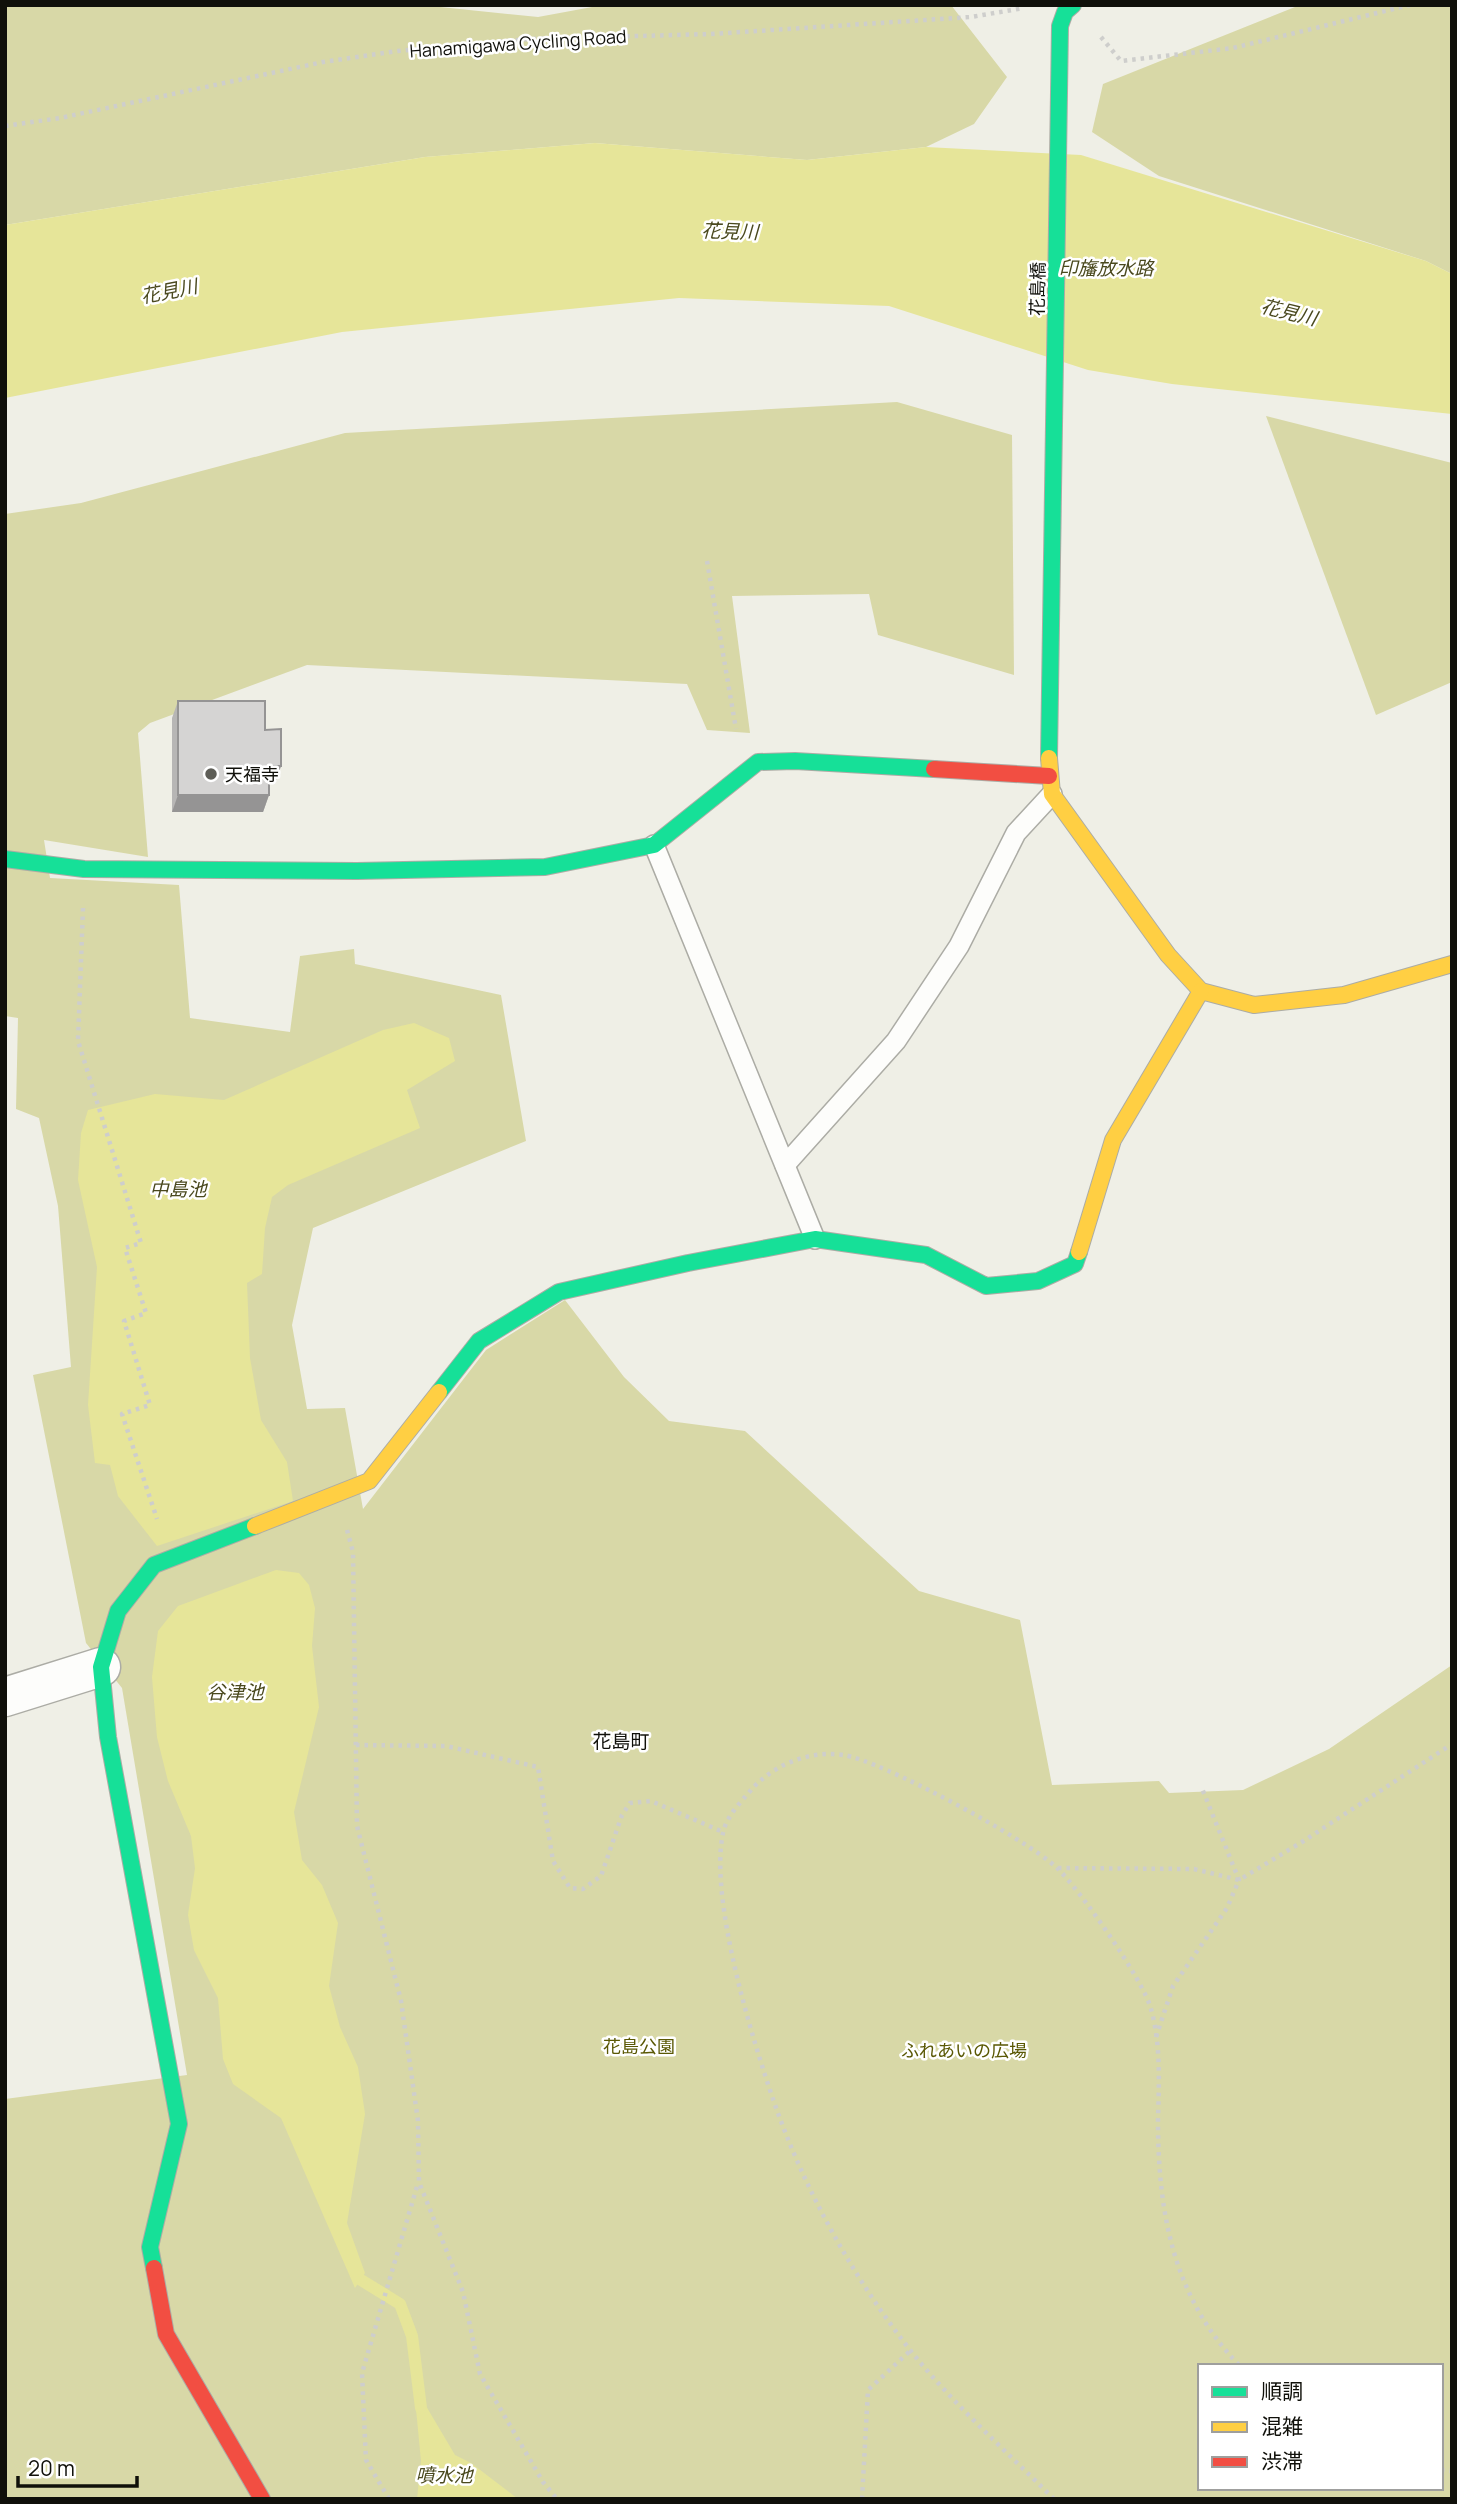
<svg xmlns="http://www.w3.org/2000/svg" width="1457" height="2504" font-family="Manrope,'Noto Sans JP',sans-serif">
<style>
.green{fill:#d8d8a7;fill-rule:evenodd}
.water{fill:#e6e599}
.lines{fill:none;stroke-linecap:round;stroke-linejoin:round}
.stream{stroke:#e6e599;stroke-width:12}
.lane-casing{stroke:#acaca5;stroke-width:22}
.street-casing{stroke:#acaca5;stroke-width:41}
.fast-casing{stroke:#acaca5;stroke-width:18}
.slow-casing{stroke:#acaca5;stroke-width:18}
.jam-casing{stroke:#acaca5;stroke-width:18}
.path{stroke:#cececc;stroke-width:4.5;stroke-dasharray:3.5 5;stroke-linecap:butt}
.lane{stroke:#fdfdfb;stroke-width:19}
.street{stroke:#fdfdfb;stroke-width:38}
.fast{stroke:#16e098;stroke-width:16}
.slow{stroke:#ffcf43;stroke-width:16}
.jam{stroke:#f24e42;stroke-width:16}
.wall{fill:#b7b6b5}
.shaded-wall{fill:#959494}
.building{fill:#d5d4d3;stroke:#959494;stroke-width:2}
.poi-dot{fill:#5e5e57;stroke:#fff;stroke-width:2.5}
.labels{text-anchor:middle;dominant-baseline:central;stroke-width:5;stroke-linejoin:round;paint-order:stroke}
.street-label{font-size:18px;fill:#10100a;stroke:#fff}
.poi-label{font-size:18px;fill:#10100a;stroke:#fff;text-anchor:start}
.park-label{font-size:18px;fill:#5a5804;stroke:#fff}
.water-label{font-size:19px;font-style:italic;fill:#4a491e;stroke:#fff}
.neighbourhood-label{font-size:19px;fill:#10100a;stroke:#fff}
</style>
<rect width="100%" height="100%" fill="#efefe6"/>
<g class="green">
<polygon points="5,5 421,5 538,17 603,5 951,5 1007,77 974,124 926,147 807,160 595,143 425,157 5,225"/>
<polygon points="1300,5 1452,5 1452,274 1426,261 1159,176 1092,132 1103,84"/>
<path d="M897,402l115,33 2,240 -136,-40 -9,-41 -137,2 18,137 -43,-3 -20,-46 -380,-19 -157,58 -12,10 10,124 -104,-17 6,38 129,7 11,133 100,14 10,-76 54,-7 1,15 146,31 25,146 -213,87 -21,97 15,84 38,-1 18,101 123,-159 79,-50 59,77 45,44 76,10 174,160 101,29 32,165 107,-4 10,12 74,-3 86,-41 123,-84v834h-1447v-400l182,-24 -65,-387 -36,-45 -53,-268 38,-8 -13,-161 -19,-88 -23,-9 2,-91 -13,-2v-502l76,-11 264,-70zM1200,2366h241v122h-241z"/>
<polygon points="1266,416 1452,463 1452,682 1376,715"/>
</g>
<g class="water">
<polygon points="595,143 807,160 926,147 1081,155 1426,261 1452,274 1452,414 1172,384 1088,370 889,306 679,298 342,332 5,398 5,225 425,157"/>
<polygon points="414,1023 449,1038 455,1061 407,1090 420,1128 288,1185 272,1197 265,1228 262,1274 247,1283 250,1358 261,1420 287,1462 293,1501 157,1546 118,1496 110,1465 95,1463 88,1405 97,1267 78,1180 81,1133 88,1110 155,1094 224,1100 383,1030"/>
<polygon points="276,1570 299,1573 309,1585 315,1608 312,1646 319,1707 294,1812 302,1860 322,1885 338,1923 329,1986 340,2027 358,2067 365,2114 347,2223 365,2273 355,2288 281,2118 233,2084 223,2059 218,1998 194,1950 188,1915 195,1868 191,1836 168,1781 157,1737 152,1677 158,1631 178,1606"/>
<polygon points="426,2406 455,2455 471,2463 518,2499 417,2499 421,2461 416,2409"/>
</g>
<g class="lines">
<polyline class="stream" points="361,2280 400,2304 412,2336 421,2408"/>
<defs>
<g id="lane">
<polyline points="654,845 815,1239"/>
<polyline points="785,1165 896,1041 959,946 1016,833 1052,794"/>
</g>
<polyline id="street" points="5,1697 101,1667"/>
<g id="fast">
<polyline points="1049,758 1060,26 1065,12 1073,5"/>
<polyline points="5,859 84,869 357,871 545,867 654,845 758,762 795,761 934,769"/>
<polyline points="439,1392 479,1341 559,1292 688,1263 815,1239 926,1255 986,1286 1038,1281 1075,1264 1079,1252"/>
<polyline points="154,2268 150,2247 179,2124 108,1737 101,1667 118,1611 154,1565 255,1526"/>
</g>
<g id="slow">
<polyline points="1049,758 1052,794 1168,955 1201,991 1254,1005 1344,995 1452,964"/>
<polyline points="1079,1252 1113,1140 1201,991"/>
<polyline points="255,1526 369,1481 439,1392"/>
</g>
<g id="jam">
<polyline points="934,769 1049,776"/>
<polyline points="154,2268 166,2334 262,2499"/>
</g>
</defs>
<use href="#lane" class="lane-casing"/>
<use href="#street" class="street-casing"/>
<use href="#fast" class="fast-casing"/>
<use href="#slow" class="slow-casing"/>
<use href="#jam" class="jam-casing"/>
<g class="path">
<polyline points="1101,37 1121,61 1233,48 1410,5"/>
<polyline points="5,126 60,118 323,62 398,51 530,39 711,34 971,17 1024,8"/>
<polyline points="707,561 736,729"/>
<polyline points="83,908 78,1041 141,1243 125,1248 146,1313 124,1321 150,1405 122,1414 157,1519"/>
<polyline points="347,1530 353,1552 357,1826 401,2001 418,2121 419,2182 463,2292 480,2374 543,2482 557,2499"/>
<polyline points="356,1745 446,1746 538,1767 553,1861 570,1888 583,1889 601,1876 622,1815 630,1803 651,1801 723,1832"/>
<polyline points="1058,1868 1194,1869 1239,1880 1302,1842 1452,1744"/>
<polyline points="1156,2037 1173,1986 1227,1908 1239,1880 1201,1786"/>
<polyline points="1441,2470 1452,2471"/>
<polyline points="389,2499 366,2460 362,2373 418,2183"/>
<polyline points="862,2499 868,2390 911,2350"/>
<path d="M1054,2499c-48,-48 -101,-95 -144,-149 -57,-73 -105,-159 -136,-248 -22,-64 -65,-203 -51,-269 3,-16 17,-30 28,-43 22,-25 58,-40 92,-35 38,5 183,84 213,112 22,20 88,114 95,142 10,35 8,75 7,111 0,92 15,178 82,246"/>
</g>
<use href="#lane" class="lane"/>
<use href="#street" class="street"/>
<use href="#fast" class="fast"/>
<use href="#slow" class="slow"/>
<use href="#jam" class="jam"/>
</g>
<polygon class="wall" points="178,701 265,730 281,766 275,783 269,783 269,795 263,812 172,812 172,718"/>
<g class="shaded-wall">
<polygon points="269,766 281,766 275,783 263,783"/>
<polygon points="178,795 269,795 263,812 172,812"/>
</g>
<polygon class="building" points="178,701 265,701 265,730 281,729 281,766 269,766 269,795 178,795"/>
<circle class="poi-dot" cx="211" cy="774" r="7"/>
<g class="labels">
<g class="street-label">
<text transform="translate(518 43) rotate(-4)">Hanamigawa Cycling Road</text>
<text transform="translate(1037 289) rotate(-89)">花島橋</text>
</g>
<g class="poi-label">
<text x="225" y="774">天福寺</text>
</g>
<g class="park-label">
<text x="639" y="2046">花島公園</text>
<text x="964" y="2050">ふれあいの広場</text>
</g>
<g class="water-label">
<text transform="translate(730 231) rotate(2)">花見川</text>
<text x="1106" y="268">印旛放水路</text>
<text transform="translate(169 291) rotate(-11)">花見川</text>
<text transform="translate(1289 312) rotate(14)">花見川</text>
<text x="178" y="1189">中島池</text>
<text x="235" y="1692">谷津池</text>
<text x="444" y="2475">噴水池</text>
</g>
<g class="neighbourhood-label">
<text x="621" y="1741">花島町</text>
</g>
</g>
<rect width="1457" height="2504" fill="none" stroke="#10100a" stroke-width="14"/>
<rect x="1198" y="2364" width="245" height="126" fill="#ffffff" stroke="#9f9f9d" stroke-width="2"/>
<rect x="1212" y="2387" width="35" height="10" fill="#16e098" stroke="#9f9f9d" stroke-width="2"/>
<text x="1261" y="2399" font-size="21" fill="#10100a">順調</text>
<rect x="1212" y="2422" width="35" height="10" fill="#ffcf43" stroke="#9f9f9d" stroke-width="2"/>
<text x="1261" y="2434" font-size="21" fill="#10100a">混雑</text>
<rect x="1212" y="2457" width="35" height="10" fill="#f24e42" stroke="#9f9f9d" stroke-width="2"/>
<text x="1261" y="2469" font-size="21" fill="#10100a">渋滞</text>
<path d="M18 2476v10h119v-10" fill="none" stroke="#10100a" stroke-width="3.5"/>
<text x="28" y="2476" font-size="21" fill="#10100a" stroke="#ffffff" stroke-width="5" paint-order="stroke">20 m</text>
</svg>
